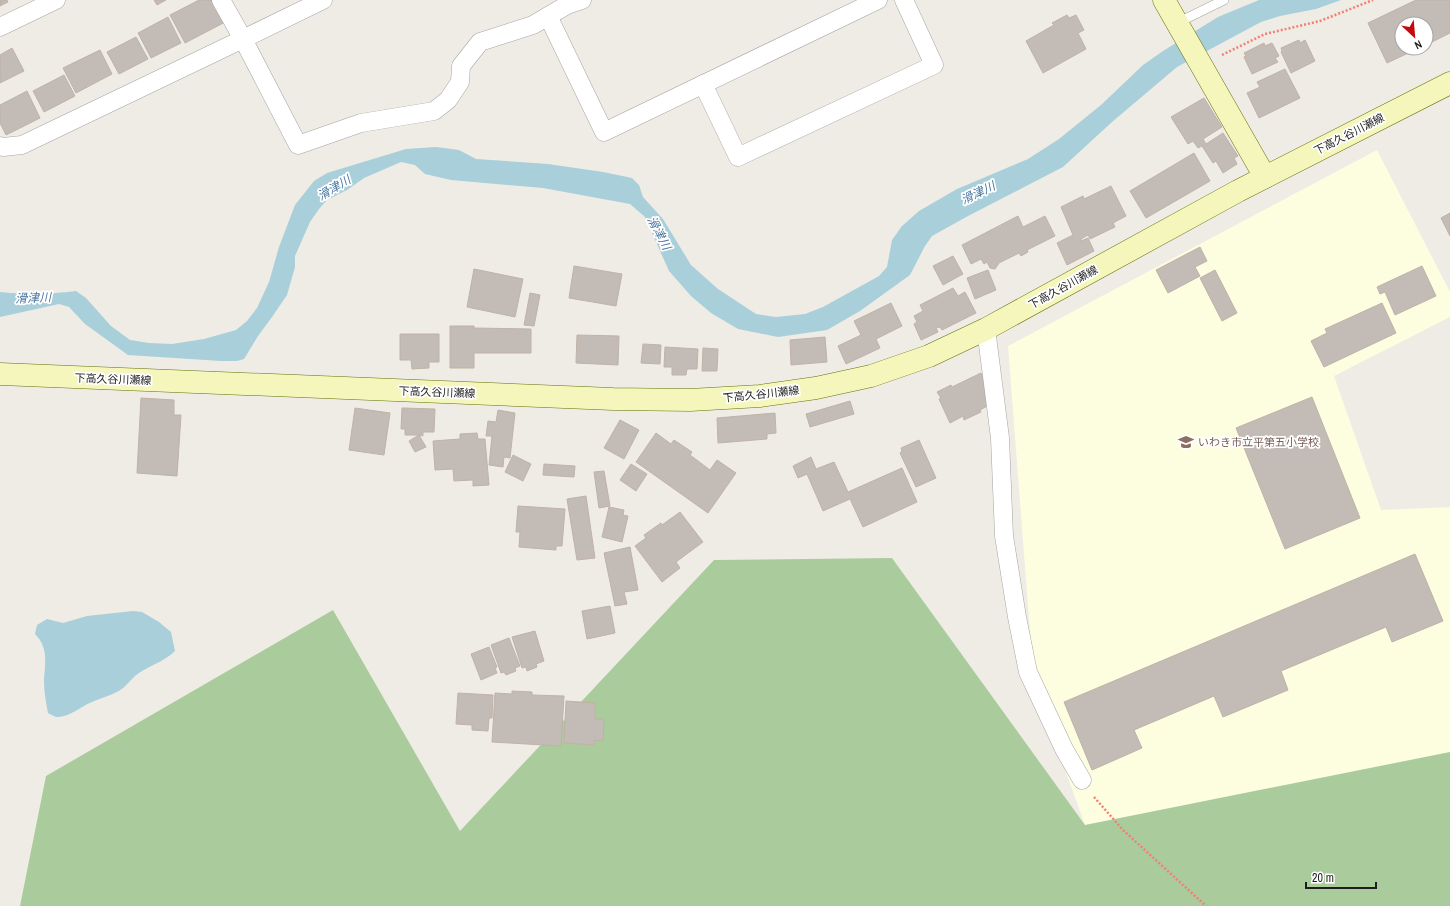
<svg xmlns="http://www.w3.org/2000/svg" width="1450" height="906" font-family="'Archivo Narrow','Noto Sans JP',sans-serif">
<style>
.education{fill:#fdfde0}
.forest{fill:#aacc9c}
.water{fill:#a8cfda}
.building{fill:#c3bbb5;stroke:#c0b2a8}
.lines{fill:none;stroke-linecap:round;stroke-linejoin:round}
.lane-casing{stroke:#a5a5a5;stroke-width:10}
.street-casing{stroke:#a5a5a5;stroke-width:19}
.secondary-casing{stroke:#66710a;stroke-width:23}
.path{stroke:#f37e72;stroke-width:2.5;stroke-dasharray:2 2;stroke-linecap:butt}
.lane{stroke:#fff;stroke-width:9}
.street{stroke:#fff;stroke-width:18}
.secondary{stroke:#f4f6bc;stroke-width:22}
.labels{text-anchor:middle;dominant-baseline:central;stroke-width:3.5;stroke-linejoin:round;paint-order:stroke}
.street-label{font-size:11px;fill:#1e1e1e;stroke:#fff}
.education-label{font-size:11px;fill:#785e54;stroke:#fff;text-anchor:start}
.water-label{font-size:12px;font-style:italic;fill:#4c78a2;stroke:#fff}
</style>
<rect width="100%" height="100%" fill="#efece5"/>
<polygon class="education" points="1377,150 1450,292 1450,317 1334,376 1381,510 1450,507 1450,754 1085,825 1034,684 1008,346"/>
<polygon class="forest" points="892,558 1085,825 1450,752 1450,906 20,906 46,776 333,610 460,831 714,560"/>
<g class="water">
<path d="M1259,0h82l-25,9 -36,7 -19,6 -84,45 -65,55 -49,45 -95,49 -36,20 -7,10 -15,29 -50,36 -33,19 -49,7 -40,-8 -27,-16 -20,-17 -22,-25 -24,-54 -15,-13 -87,-16 -92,-8 -26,-6 -10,-9 -14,-3 -37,16 -17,12 -20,10 -8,9 -9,13 -15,34v11l-8,28 -15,22 -14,19 -14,23 -7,2h-16l-93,-6 -43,-31 -16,-17 -10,-3 -59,13v-25c25,3 52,2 76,-1l10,7 25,28 19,14 19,3 23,1 32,-5 32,-9 11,-9 10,-13 12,-26 10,-35 16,-42 19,-24 13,-8 79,-24 30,-2 23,3 17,9 72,5 55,8 29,6 7,7 4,12 20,22 28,46 27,24 38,25 20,3 29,-3 18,-7 56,-31 8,-9 5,-27 10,-14 17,-15 38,-22 71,-30 31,-20 42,-34 42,-40 20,-14 55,-34z"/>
<path d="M133,611l9,1 17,10 12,10 4,19c-11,10 -19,12 -31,19 -9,4 -14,12 -21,18 -9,7 -20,9 -31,14 -11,4 -23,16 -36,15 -3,-1 -6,-3 -8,-4 -2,-10 -4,-21 -4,-32 1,-17 5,-33 -9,-47l2,-9 10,-6 16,4 24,-7z"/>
</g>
<g class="building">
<polygon points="0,0 7,0 8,2 0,6"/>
<polygon points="154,0 166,0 157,5"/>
<polygon points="199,0 219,0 229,20 185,43 170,15"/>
<polygon points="1416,0 1450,0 1450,33 1426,45 1426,24 1402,24 1402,48 1419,48 1387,63 1368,23"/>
<polygon points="1067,15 1069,18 1076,15 1084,30 1078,33 1086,49 1043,73 1026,41 1054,25 1052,23"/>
<polygon points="168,17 181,43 151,58 138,33"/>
<polygon points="136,37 148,59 119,74 107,52"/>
<polygon points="1299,40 1300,43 1305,40 1315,61 1291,73 1281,52 1282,51 1281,48"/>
<polygon points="1264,43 1265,46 1272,43 1279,56 1275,58 1278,62 1252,74 1244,57 1246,56 1244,53"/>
<polygon points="12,48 24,71 0,83 0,55"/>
<polygon points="100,50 112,74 76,93 63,68"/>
<polygon points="1285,69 1300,98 1259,118 1247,93 1260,87 1257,82"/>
<polygon points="64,75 75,96 44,112 33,91"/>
<polygon points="27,91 40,118 6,135 0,123 0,105"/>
<polygon points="1204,98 1222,127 1203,139 1206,144 1223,133 1238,156 1234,158 1237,164 1223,173 1216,161 1213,163 1202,146 1198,148 1193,141 1188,144 1171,117"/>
<polygon points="1194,153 1210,181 1146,218 1130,191"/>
<polygon points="1111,186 1126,216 1113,223 1115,227 1090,239 1088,235 1081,239 1081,241 1088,238 1094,251 1067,265 1057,243 1073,235 1061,207 1083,196 1084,199"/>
<polygon points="1450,213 1450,236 1441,218"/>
<polygon points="1018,216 1023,227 1045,216 1055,236 1027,250 1028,252 1021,256 1019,253 999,263 995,269 990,268 987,262 984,264 981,259 971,264 962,245"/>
<polygon points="1200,247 1207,261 1195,267 1200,276 1168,293 1156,270"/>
<polygon points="953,256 963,274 943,285 933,266"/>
<polygon points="574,266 622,274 616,306 569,298"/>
<polygon points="1422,266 1436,296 1395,315 1385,292 1380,294 1377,287"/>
<polygon points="474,269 523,279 515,317 467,307"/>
<polygon points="988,270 996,290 975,299 967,278"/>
<polygon points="1215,270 1237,313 1222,321 1200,278"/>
<polygon points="953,288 958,296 965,292 976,313 942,330 940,327 936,328 938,332 921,340 914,324 917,322 914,316 923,311 920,305"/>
<polygon points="530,293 540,295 534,326 524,325"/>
<polygon points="891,303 902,326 876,339 880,348 846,364 838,346 861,335 854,321"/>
<polygon points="1382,303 1396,333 1324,367 1311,341 1327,333 1325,329"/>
<polygon points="450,326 474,326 474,328 531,329 531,353 474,353 474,368 450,368"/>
<polygon points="400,334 439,334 439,362 429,362 429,368 412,369 411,360 400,360"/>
<polygon points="577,335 619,336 618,365 576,363"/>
<polygon points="825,337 827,362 791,365 790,340"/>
<polygon points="643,344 661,345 660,364 641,363"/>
<polygon points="665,347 698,349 697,369 687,369 686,375 672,375 672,367 664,367"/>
<polygon points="703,348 718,349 717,371 702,371"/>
<polygon points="981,373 994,400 989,405 980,410 981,412 964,420 963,416 950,423 939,399 941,398 937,392 951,385 952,387"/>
<polygon points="1312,397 1360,518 1285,549 1236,428"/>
<polygon points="141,398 174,400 174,415 181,415 177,476 137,473"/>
<polygon points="850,401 854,414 810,427 806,414"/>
<polygon points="355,408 390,413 384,455 349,450"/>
<polygon points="402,408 435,409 434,432 423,432 423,436 419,435 426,447 415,452 409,441 419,435 405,435 405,429 401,429"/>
<polygon points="498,410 515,413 510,458 504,457 503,467 489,465 492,436 486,436 488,421 496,422"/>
<polygon points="775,413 776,433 767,434 767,439 718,443 717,418"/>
<polygon points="620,420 639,430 624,459 604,448"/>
<polygon points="477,433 478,439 485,439 489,485 473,486 473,480 454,481 453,469 435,470 433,441 460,439 460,434"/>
<polygon points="656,433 671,444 674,440 692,452 690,455 710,470 717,460 736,473 708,513 636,462"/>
<polygon points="919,440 936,478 916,487 900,453 902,451 901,448"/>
<polygon points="513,455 531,464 523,481 505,472"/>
<polygon points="811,457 816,469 834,462 848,492 902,468 917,502 863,527 850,499 823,511 807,474 798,478 793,466"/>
<polygon points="544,464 575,466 574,477 543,475"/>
<polygon points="631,464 647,474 636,491 620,480"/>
<polygon points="604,471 610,506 599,508 594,472"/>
<polygon points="586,496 595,558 577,560 567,499"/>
<polygon points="518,506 565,509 562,546 556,546 556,550 519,547 520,532 516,532"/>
<polygon points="609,507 624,510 623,515 628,516 622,542 602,537"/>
<polygon points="680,512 703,542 676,562 680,568 662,582 635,546 646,538 644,535 661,523 662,525"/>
<polygon points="630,547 638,590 624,592 627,604 615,606 604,553"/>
<polygon points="1415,554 1443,621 1392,642 1386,627 1281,671 1288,690 1223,717 1214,696 1134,730 1142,748 1092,770 1064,702"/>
<polygon points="610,606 615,633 587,639 582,611"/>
<polygon points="535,631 544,661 536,664 537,667 527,671 526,667 522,668 512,637"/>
<polygon points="509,638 520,666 515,668 516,671 506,675 504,672 501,673 491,645"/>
<polygon points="489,647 497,667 495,668 497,673 481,680 471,654"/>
<polygon points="512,691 532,692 532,695 564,696 561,746 492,742 495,693 512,694"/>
<polygon points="458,693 493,695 492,718 489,718 488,731 472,730 472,725 456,724"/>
<polygon points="566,701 595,703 595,719 604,719 603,741 594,740 594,745 564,743"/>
</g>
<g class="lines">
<defs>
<polyline id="lane" points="1177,23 1224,0"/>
<g id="street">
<polyline points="323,0 243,39 298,145 361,123 434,111 448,100 460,82 461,66 480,42 533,25 567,5 582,0"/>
<polyline points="548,16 604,132 878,0"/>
<polyline points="0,27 56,0"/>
<polyline points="703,84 738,157 934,65 904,0"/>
<polyline points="0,146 3,147 22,145 243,39 221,0"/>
<polyline points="986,329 1000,438 1004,536 1017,617 1028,672 1064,749 1082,780"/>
</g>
<g id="secondary">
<polyline points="1164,0 1265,177"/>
<polyline points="0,374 613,399 690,400 760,396 816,388 871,376 929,356 986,329 1238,191 1450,83"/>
</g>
</defs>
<use href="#lane" class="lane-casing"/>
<use href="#street" class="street-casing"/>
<use href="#secondary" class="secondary-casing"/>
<g class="path">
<polyline points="1222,55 1265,34 1320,21 1373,0"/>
<polyline points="1094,797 1123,830 1206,906"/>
</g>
<use href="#lane" class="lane"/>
<use href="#street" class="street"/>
<use href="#secondary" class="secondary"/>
</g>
<defs>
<symbol id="school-bare" viewBox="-9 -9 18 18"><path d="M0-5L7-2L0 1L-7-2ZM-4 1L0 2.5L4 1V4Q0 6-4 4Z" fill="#8d6e63" stroke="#fff" stroke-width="2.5" paint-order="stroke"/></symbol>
</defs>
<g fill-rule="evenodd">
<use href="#school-bare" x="1175" y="431" width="22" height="22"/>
</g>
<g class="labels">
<g class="street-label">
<text transform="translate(1349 134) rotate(-27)">下高久谷川瀬線</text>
<text transform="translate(1063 287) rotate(-29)">下高久谷川瀬線</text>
<text transform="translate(113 379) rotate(2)">下高久谷川瀬線</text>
<text transform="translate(437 392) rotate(2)">下高久谷川瀬線</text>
<text transform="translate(761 394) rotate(-6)">下高久谷川瀬線</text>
</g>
<g class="education-label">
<text x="1198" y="442">いわき市立平第五小学校</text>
</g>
<g class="water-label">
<text transform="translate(334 188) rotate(-31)">滑津川</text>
<text transform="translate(978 193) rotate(-26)">滑津川</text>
<text transform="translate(659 233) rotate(62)">滑津川</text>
<text transform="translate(33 298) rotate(-2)">滑津川</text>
</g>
</g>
<g transform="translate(1414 36) rotate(154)"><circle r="19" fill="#ffffff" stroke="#a5a5a5"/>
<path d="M0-3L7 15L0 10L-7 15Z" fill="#c30a0c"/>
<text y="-6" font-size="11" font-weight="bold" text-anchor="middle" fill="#1e1e1e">N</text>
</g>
<path d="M1306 882v6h70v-6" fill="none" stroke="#1e1e1e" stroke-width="2"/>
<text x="1312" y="882" font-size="12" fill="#1e1e1e" stroke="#ffffff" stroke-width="3" paint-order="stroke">20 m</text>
</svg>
